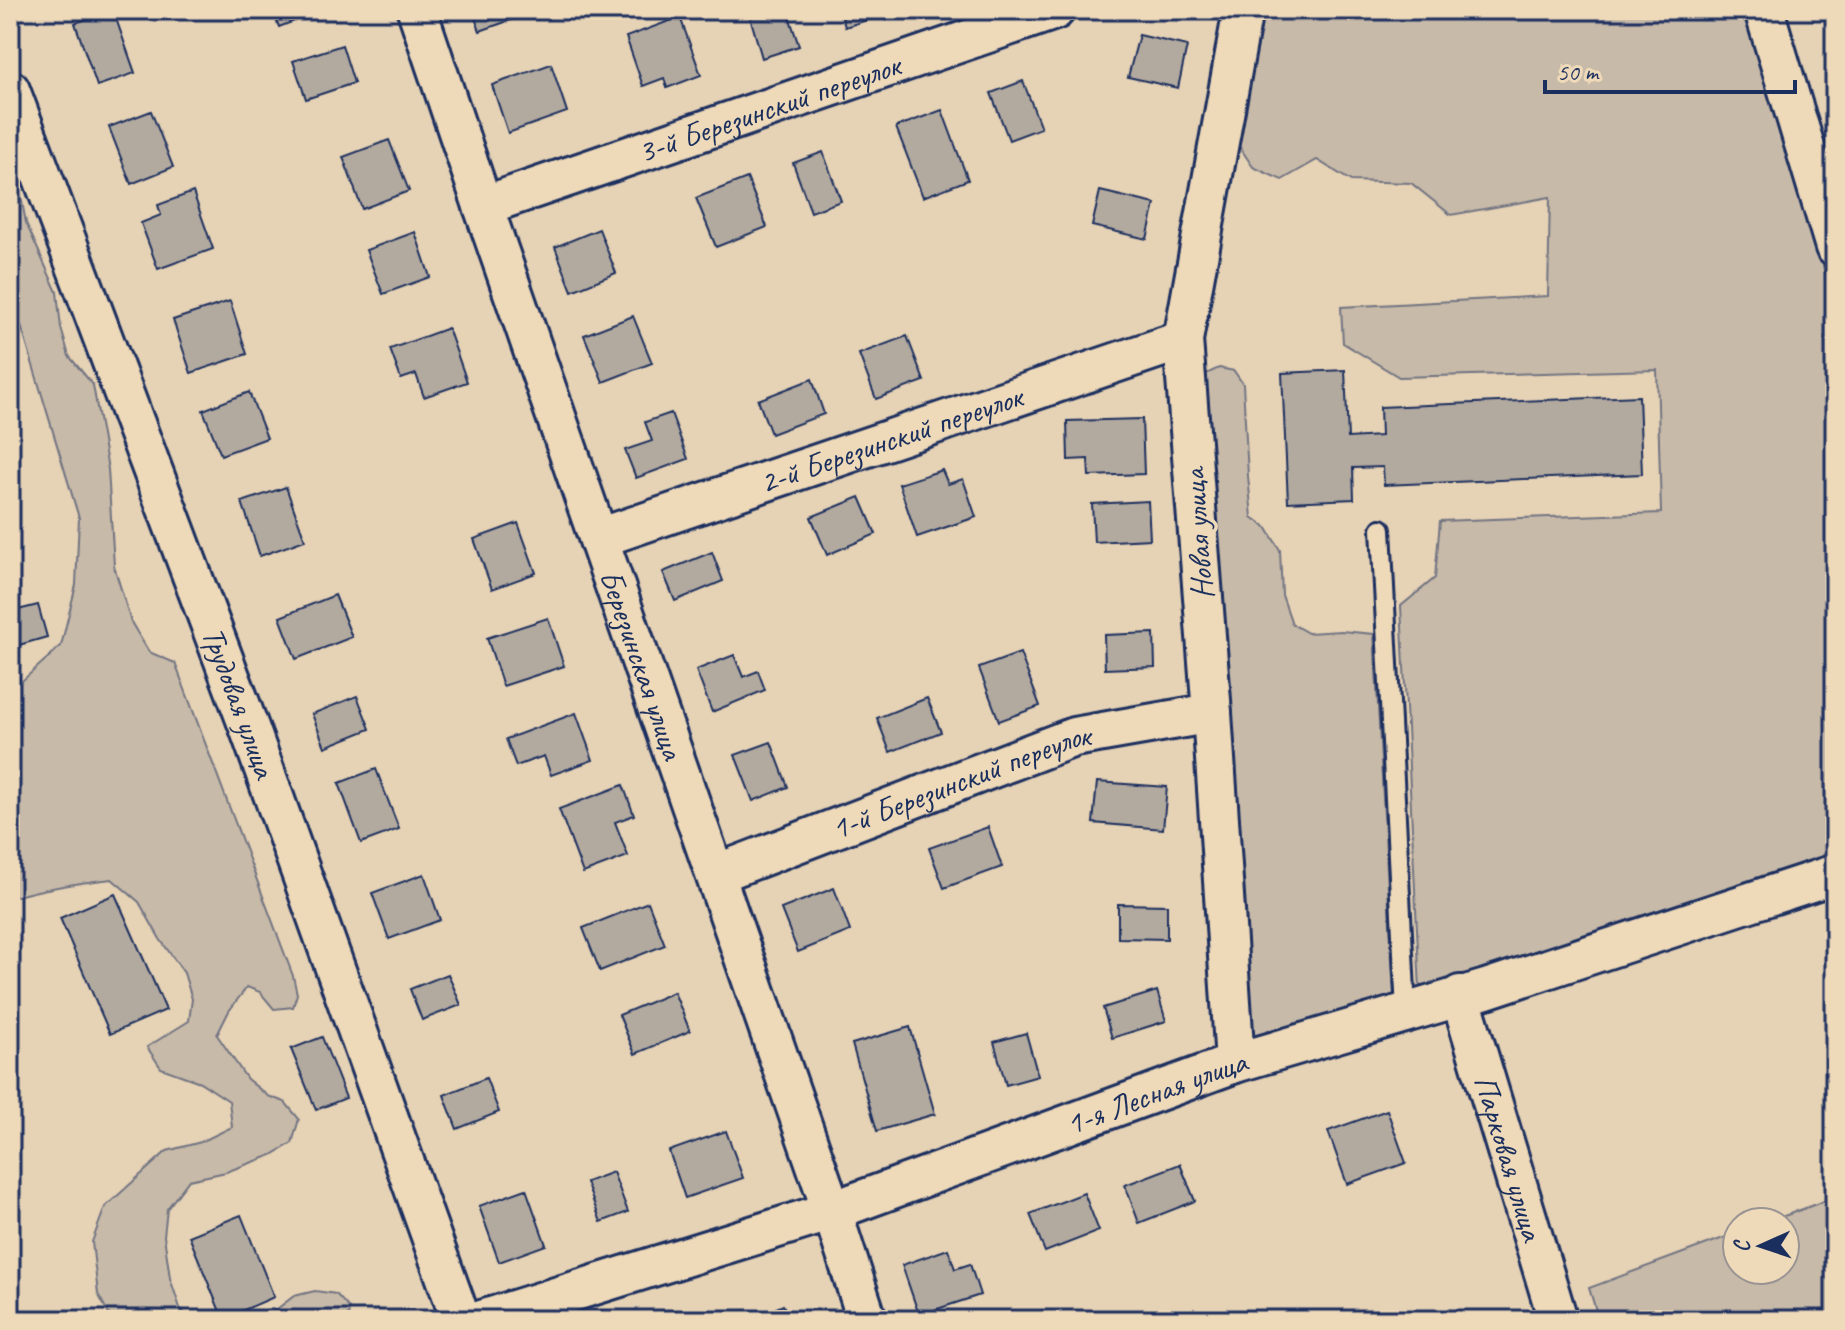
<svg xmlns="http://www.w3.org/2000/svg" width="1845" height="1330" font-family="Caveat,sans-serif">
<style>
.green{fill:#c8baa8;stroke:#727483;stroke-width:2}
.building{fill:#b3aa9f;stroke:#1b2f5e;stroke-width:2}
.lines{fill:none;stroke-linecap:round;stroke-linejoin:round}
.service-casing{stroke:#1b2f5e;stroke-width:24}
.minor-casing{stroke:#1b2f5e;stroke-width:44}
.service{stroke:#eed9b8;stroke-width:18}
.minor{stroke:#eed9b8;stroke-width:38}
.labels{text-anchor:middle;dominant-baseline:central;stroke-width:7;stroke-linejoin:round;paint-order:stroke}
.street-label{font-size:32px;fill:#1b2f5e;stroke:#eed9b8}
</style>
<rect width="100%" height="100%" fill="#e6d2b4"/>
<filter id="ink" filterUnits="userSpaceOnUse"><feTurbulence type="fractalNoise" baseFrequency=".0125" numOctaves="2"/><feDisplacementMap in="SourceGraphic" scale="16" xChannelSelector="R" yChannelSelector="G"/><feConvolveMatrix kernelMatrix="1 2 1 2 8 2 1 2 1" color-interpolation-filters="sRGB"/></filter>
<g filter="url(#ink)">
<g class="green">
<polygon points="1259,10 1746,10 1835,306 1835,856 1420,990 1401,606 1435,578 1440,521 1661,513 1657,370 1399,377 1343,343 1341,307 1548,296 1550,197 1451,215 1411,183 1351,181 1317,160 1282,180 1253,167 1235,140"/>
<path d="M10,137l16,86 31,69 4,36 8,28 24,29 15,84 6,97 17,56 18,30 26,11 118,313 4,18 -4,13 -19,2 -14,-17 -13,-5 -18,24 -12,24 30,44 21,17 17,6 14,17 -7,24 -20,12 -46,17 -37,8 -22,29 -3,27 6,42 10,30 10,12h-78l-14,-26 -6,-52 13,-35 62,-56 34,-9 31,-15 -3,-26 -29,-19 -39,-14 -14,-21 42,-26 3,-22 -8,-26 -24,-34 -21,-37 -27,-23c-35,4 -68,9 -102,19v-212l12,-5 39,-35 15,-61 3,-67 -69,-229z"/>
<polygon points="1219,368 1234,371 1243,384 1248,476 1252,517 1266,527 1280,550 1282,595 1292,624 1308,633 1341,631 1374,634 1394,997 1251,1042 1202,381 1206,374"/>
<polygon points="1835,1197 1835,1320 1599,1320 1589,1288 1737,1233 1737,1270 1785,1270 1785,1222 1768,1222"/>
<polygon points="315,1291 336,1294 349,1308 348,1320 253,1320 269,1315 294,1296"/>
</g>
<g class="building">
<polygon points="113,10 135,73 97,86 75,23"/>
<polygon points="272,10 323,10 279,27"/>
<polygon points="472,10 539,10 480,31"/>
<polygon points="748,10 787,10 799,46 762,58"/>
<polygon points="840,10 882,10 883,15 845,27"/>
<polygon points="680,17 701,75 667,88 664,78 643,86 626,37"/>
<polygon points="1139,35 1187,46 1178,88 1128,77"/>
<polygon points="342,45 354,83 306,99 293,61"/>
<polygon points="551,64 567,112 508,133 492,85"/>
<polygon points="1023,81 1041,128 1009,140 991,93"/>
<polygon points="942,110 968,180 923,197 896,127"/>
<polygon points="151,111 173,167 131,184 109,127"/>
<polygon points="389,140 409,191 362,209 343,157"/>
<polygon points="823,152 841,201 811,212 793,163"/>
<polygon points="747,178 767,227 716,247 696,198"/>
<polygon points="1100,191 1155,204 1147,239 1092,226"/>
<polygon points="193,192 213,249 158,269 141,223 161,215 158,205"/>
<polygon points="599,229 616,273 572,291 555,247"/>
<polygon points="415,232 430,277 383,294 366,250"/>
<polygon points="230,301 247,354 191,373 173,320"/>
<polygon points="633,316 652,363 603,382 584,335"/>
<polygon points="448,328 467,382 424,397 416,374 401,379 390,349"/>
<polygon points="907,336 924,381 876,399 859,354"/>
<polygon points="1345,370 1348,438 1381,436 1380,407 1639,396 1642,474 1384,485 1383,467 1353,468 1354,499 1288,502 1282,373"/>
<polygon points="812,379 824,414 771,434 758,400"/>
<polygon points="249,392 267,438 221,455 203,410"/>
<polygon points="671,413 688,459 636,478 625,450 652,441 645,422"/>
<polygon points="1142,419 1144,474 1089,476 1088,459 1068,460 1067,421"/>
<polygon points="942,470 948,484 963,479 976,517 917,537 899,484"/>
<polygon points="286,487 305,540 260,556 242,502"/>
<polygon points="860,497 876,534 827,555 811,517"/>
<polygon points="1148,501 1150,539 1094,542 1092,504"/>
<polygon points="518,523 536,573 492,589 474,539"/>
<polygon points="712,552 723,581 675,601 663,572"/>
<polygon points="335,595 352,637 296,659 280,617"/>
<polygon points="38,605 47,637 19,645 10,612"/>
<polygon points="548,618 564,666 503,686 487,638"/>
<polygon points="1154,633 1155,667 1105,669 1104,635"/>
<polygon points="10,648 19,679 10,681"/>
<polygon points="1020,653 1040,706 999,721 979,668"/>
<polygon points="734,655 743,677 758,671 765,690 712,712 696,670"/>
<polygon points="357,696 370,729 325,747 312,714"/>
<polygon points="927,698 941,732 890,752 877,718"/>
<polygon points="576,713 593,760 551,775 544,756 516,766 506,739"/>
<polygon points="771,742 788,787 753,801 735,755"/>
<polygon points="376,769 399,829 361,843 339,783"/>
<polygon points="1097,782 1167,787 1163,829 1093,823"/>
<polygon points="623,785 634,815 615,822 628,856 583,873 559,809"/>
<polygon points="988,827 1002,867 944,888 929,848"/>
<polygon points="424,874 440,920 389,939 372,893"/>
<polygon points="834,888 850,931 798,952 781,909"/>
<polygon points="115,894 166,1010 110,1034 60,918"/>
<polygon points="648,902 665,945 600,971 583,928"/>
<polygon points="1118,904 1167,905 1167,939 1118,938"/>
<polygon points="448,974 461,1005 422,1020 410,989"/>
<polygon points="1157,991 1166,1021 1112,1038 1103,1008"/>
<polygon points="674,992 690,1031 635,1054 619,1015"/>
<polygon points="910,1027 935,1114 877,1131 852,1044"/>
<polygon points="1026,1033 1038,1076 1006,1085 994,1042"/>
<polygon points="322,1037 346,1098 316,1110 291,1049"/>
<polygon points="486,1078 499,1112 457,1129 444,1095"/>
<polygon points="1387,1110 1406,1163 1347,1184 1328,1131"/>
<polygon points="726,1131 743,1178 685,1198 669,1151"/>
<polygon points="1180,1164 1195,1201 1139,1223 1125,1185"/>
<polygon points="613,1172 628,1212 601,1222 586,1182"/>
<polygon points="526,1189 546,1245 499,1262 479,1206"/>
<polygon points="1084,1193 1099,1231 1045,1252 1030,1214"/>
<polygon points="241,1215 274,1297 223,1319 189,1236"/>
<polygon points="948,1249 955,1269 970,1264 980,1295 919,1315 902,1265"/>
<polygon points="783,1305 790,1320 749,1320"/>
</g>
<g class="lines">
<defs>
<polyline id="service" points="1381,529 1406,1011"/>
<g id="minor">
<path id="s1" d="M417,10l66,196 349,1005 35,109"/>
<polyline points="1764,10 1835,247"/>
<path id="s2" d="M10,90l240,640 211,590"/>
<path id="s3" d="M483,206l572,-196"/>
<path id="s4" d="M599,538l584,-198"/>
<path id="s5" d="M716,874l358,-137 138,-24"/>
<path id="s6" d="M1460,995l98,325"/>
<polyline points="1235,1063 1212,713 1183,340 1243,10"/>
<path id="s7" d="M482,1320l350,-109 403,-148 251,-74 349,-115"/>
</g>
</defs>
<use href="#service" class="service-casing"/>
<use href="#minor" class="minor-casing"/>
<use href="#service" class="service"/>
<use href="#minor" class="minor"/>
</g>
</g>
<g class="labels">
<g class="street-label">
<text stroke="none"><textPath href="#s3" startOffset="302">3-й Березинский переулок</textPath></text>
<text stroke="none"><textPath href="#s4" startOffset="308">2-й Березинский переулок</textPath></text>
<text transform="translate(1198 534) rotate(-94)">Новая улица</text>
<text stroke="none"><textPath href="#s1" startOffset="692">Березинская улица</textPath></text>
<text stroke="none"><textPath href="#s2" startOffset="654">Трудовая улица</textPath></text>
<text stroke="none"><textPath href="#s5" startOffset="262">1-й Березинский переулок</textPath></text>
<text stroke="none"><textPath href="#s7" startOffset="712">1-я Лесная улица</textPath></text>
<text stroke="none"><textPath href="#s6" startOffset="170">Парковая улица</textPath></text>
</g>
</g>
<rect width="1845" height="1330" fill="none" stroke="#eed9b8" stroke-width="40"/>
<rect x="20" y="20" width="1805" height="1290" fill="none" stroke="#1b2f5e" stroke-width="3" filter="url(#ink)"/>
<g transform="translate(1761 1246) rotate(267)"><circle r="38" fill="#eed9b8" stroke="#9a9594" stroke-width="2"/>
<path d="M0-6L14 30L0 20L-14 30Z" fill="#1b2f5e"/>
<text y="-12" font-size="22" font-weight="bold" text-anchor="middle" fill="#1b2f5e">С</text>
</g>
<path d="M1545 80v12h250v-12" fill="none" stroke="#1b2f5e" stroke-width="4"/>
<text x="1557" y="80" font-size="24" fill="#1b2f5e" stroke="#eed9b8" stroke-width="6" paint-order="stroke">50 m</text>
</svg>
